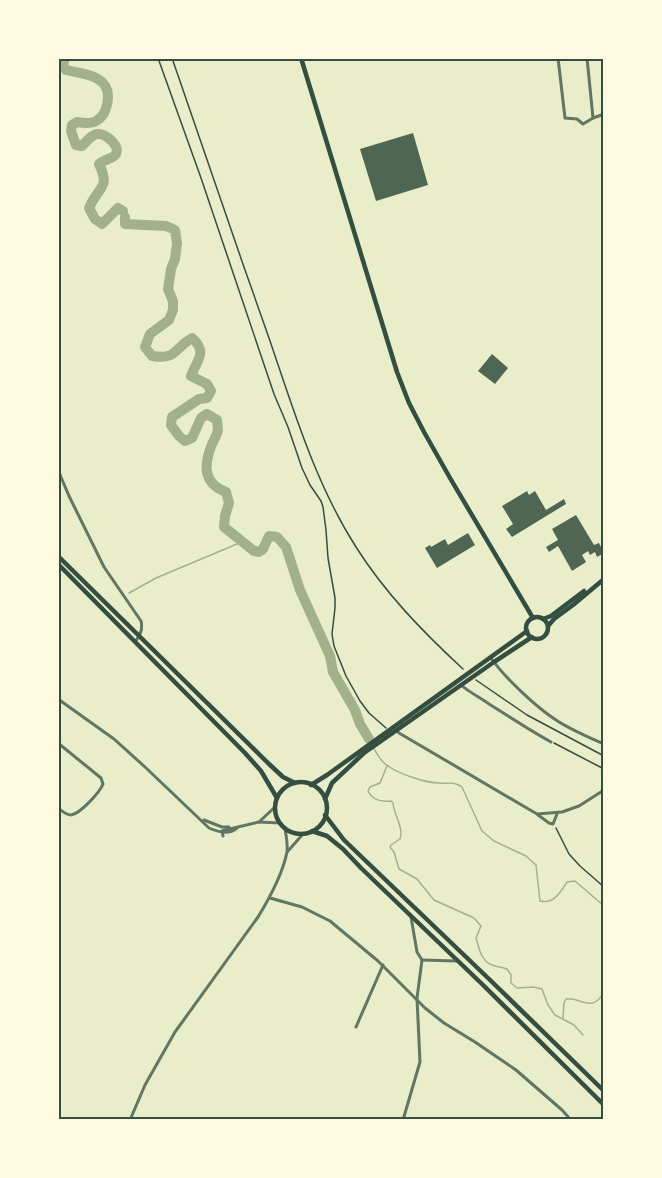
<svg xmlns="http://www.w3.org/2000/svg" width="662" height="1178" font-family="Helvetica,sans-serif">
<style>
.lines{fill:none;stroke-linecap:round;stroke-linejoin:round}
.stream{stroke:#a3b18a;stroke-width:1.5}
.river{stroke:#a3b18a;stroke-width:10}
.building{fill:#4f6655}
.path{stroke:#344e41;stroke-width:1.5}
.minor{stroke:#617663;stroke-width:3}
.secondary{stroke:#344e41;stroke-width:4.5}
.primary{stroke:#344e41;stroke-width:4.5}
.neatline{fill:none;stroke:#344e41;stroke-width:2}
</style>
<rect width="100%" height="100%" fill="#e9edc9"/>
<g class="lines">
<g class="stream">
<polyline points="129,593 156,578 237,544 240,541"/>
<path d="M373,747c4,7 8,15 15,19 11,8 38,17 51,17 9,1 15,-2 23,4l20,44 12,10 32,15 10,9 4,36c14,3 20,-8 27,-19l8,-1 29,25"/>
<path d="M387,766l-7,17 -10,4 -2,4c4,9 14,11 23,10l2,2c1,12 11,25 7,36l-9,6 -1,2 4,5 5,17 18,10 17,21 40,18 7,8 -5,12c3,10 5,23 16,27 5,2 10,2 15,4l4,6v8l6,5 16,-1 9,2 6,16 7,10 19,10 9,10"/>
<path d="M563,1018l1,-15 2,-4c15,-2 26,15 38,-7"/>
</g>
<g class="river">
<path d="M65,58l-2,7 3,5c12,3 28,4 37,13 9,9 5,32 -7,38 -5,3 -13,2 -19,1l-5,3 -1,6 5,14 6,1c4,-4 10,-12 16,-12 8,0 22,11 18,20 -3,5 -12,5 -17,10 12,25 -1,22 -10,44l6,11 7,5 16,-16 5,3"/>
<path d="M125,217v7l41,2 9,4 2,13 -2,16 -4,10 -3,20 5,12v9l-4,10 -19,14 -5,13 7,9c25,4 21,-7 40,-18 16,14 5,22 -1,38l16,8 4,7 -4,7 -8,1 -27,18 -1,8 8,11 6,5 7,-3 9,-20 6,-4 10,6c0,1 1,9 1,10 -1,5 -4,10 -6,14 -8,20 -10,39 14,48l3,11 -4,13 -1,11 30,24 5,1 4,-3 6,-13 8,1 9,10 14,43 30,66 3,16 22,38 5,14 9,15"/>
</g>
</g>
<g class="building">
<polygon points="413,133 428,185 376,201 360,149"/>
<polygon points="492,354 508,368 495,384 478,371"/>
<polygon points="527,491 529,495 535,491 546,510 564,499 566,504 512,537 506,529 513,524 502,506"/>
<polygon points="576,515 594,545 599,543 604,553 597,557 595,552 590,555 588,551 582,555 586,562 572,571 558,546 549,552 546,547 558,540 552,529"/>
<polygon points="468,533 475,545 437,568 425,548 430,545 431,547 445,539 448,545"/>
</g>
<g class="lines">
<g class="path">
<polyline points="158,58 201,178 274,394 288,427 302,468 310,485 321,501 323,507 326,530 328,558 335,598 335,608 332,634 334,646 346,676 360,701 369,713 386,728"/>
<path d="M172,58c32,94 64,187 97,280 24,70 46,145 87,209 29,46 67,85 107,122"/>
<polyline points="476,680 527,715 604,756"/>
<polyline points="554,743 604,769"/>
<polyline points="556,828 569,854 580,866 604,887"/>
</g>
<g class="minor">
<polyline points="558,58 565,118 577,119 583,124 593,118 604,114"/>
<polyline points="587,58 593,118"/>
<path d="M58,470l11,26 35,71 37,54c2,9 -1,14 -6,21"/>
<path d="M491,658c14,20 45,49 65,62 15,10 32,17 48,24"/>
<path d="M461,685c9,8 19,12 28,19 21,13 40,26 62,38"/>
<path d="M58,699l56,40 31,28 64,61c9,4 20,7 28,0"/>
<polyline points="396,730 399,733 537,814 562,812 579,806 604,790"/>
<path d="M58,743l43,35 2,6c-3,8 -23,30 -32,31 -5,0 -9,-4 -13,-7"/>
<polyline points="538,815 549,823 553,824 557,814"/>
<polyline points="204,820 222,827 229,827"/>
<polyline points="260,821 275,807"/>
<polyline points="223,836 222,831 225,830 259,822 280,823"/>
<polyline points="288,851 303,834"/>
<polyline points="270,898 302,907 330,921 378,961 425,1008 444,1023 475,1042 516,1070 562,1110 571,1120"/>
<polyline points="411,917 417,952 422,960"/>
<polyline points="422,960 456,961"/>
<polyline points="356,1027 383,965"/>
<path d="M130,1120l15,-35 30,-53 83,-115c11,-18 25,-45 29,-65 1,-8 -1,-16 -2,-24"/>
<polyline points="403,1120 420,1062 417,998 422,960"/>
</g>
<g class="secondary">
<polyline points="301,58 397,372 409,403 424,432 450,478 533,618"/>
<circle cx="537" cy="628" r="11"/>
<polyline points="543,619 551,616 584,591"/>
<polyline points="548,626 554,619 573,605 604,579"/>
<polyline points="311,785 327,775 527,631"/>
<polyline points="325,799 332,783 364,753 494,662 532,637"/>
</g>
<g class="primary">
<polyline points="58,556 269,764 283,777 295,783"/>
<polyline points="58,564 245,753 261,771 277,798"/>
<circle cx="301" cy="808" r="26"/>
<polyline points="325,815 344,840 489,979 604,1091"/>
<polyline points="312,831 327,836 343,849 361,868 482,984 604,1105"/>
</g>
</g>
<rect width="662" height="1178" fill="none" stroke="#fefae0" stroke-width="120"/>
<rect x="60" y="60" width="542" height="1058" class="neatline"/>
</svg>
